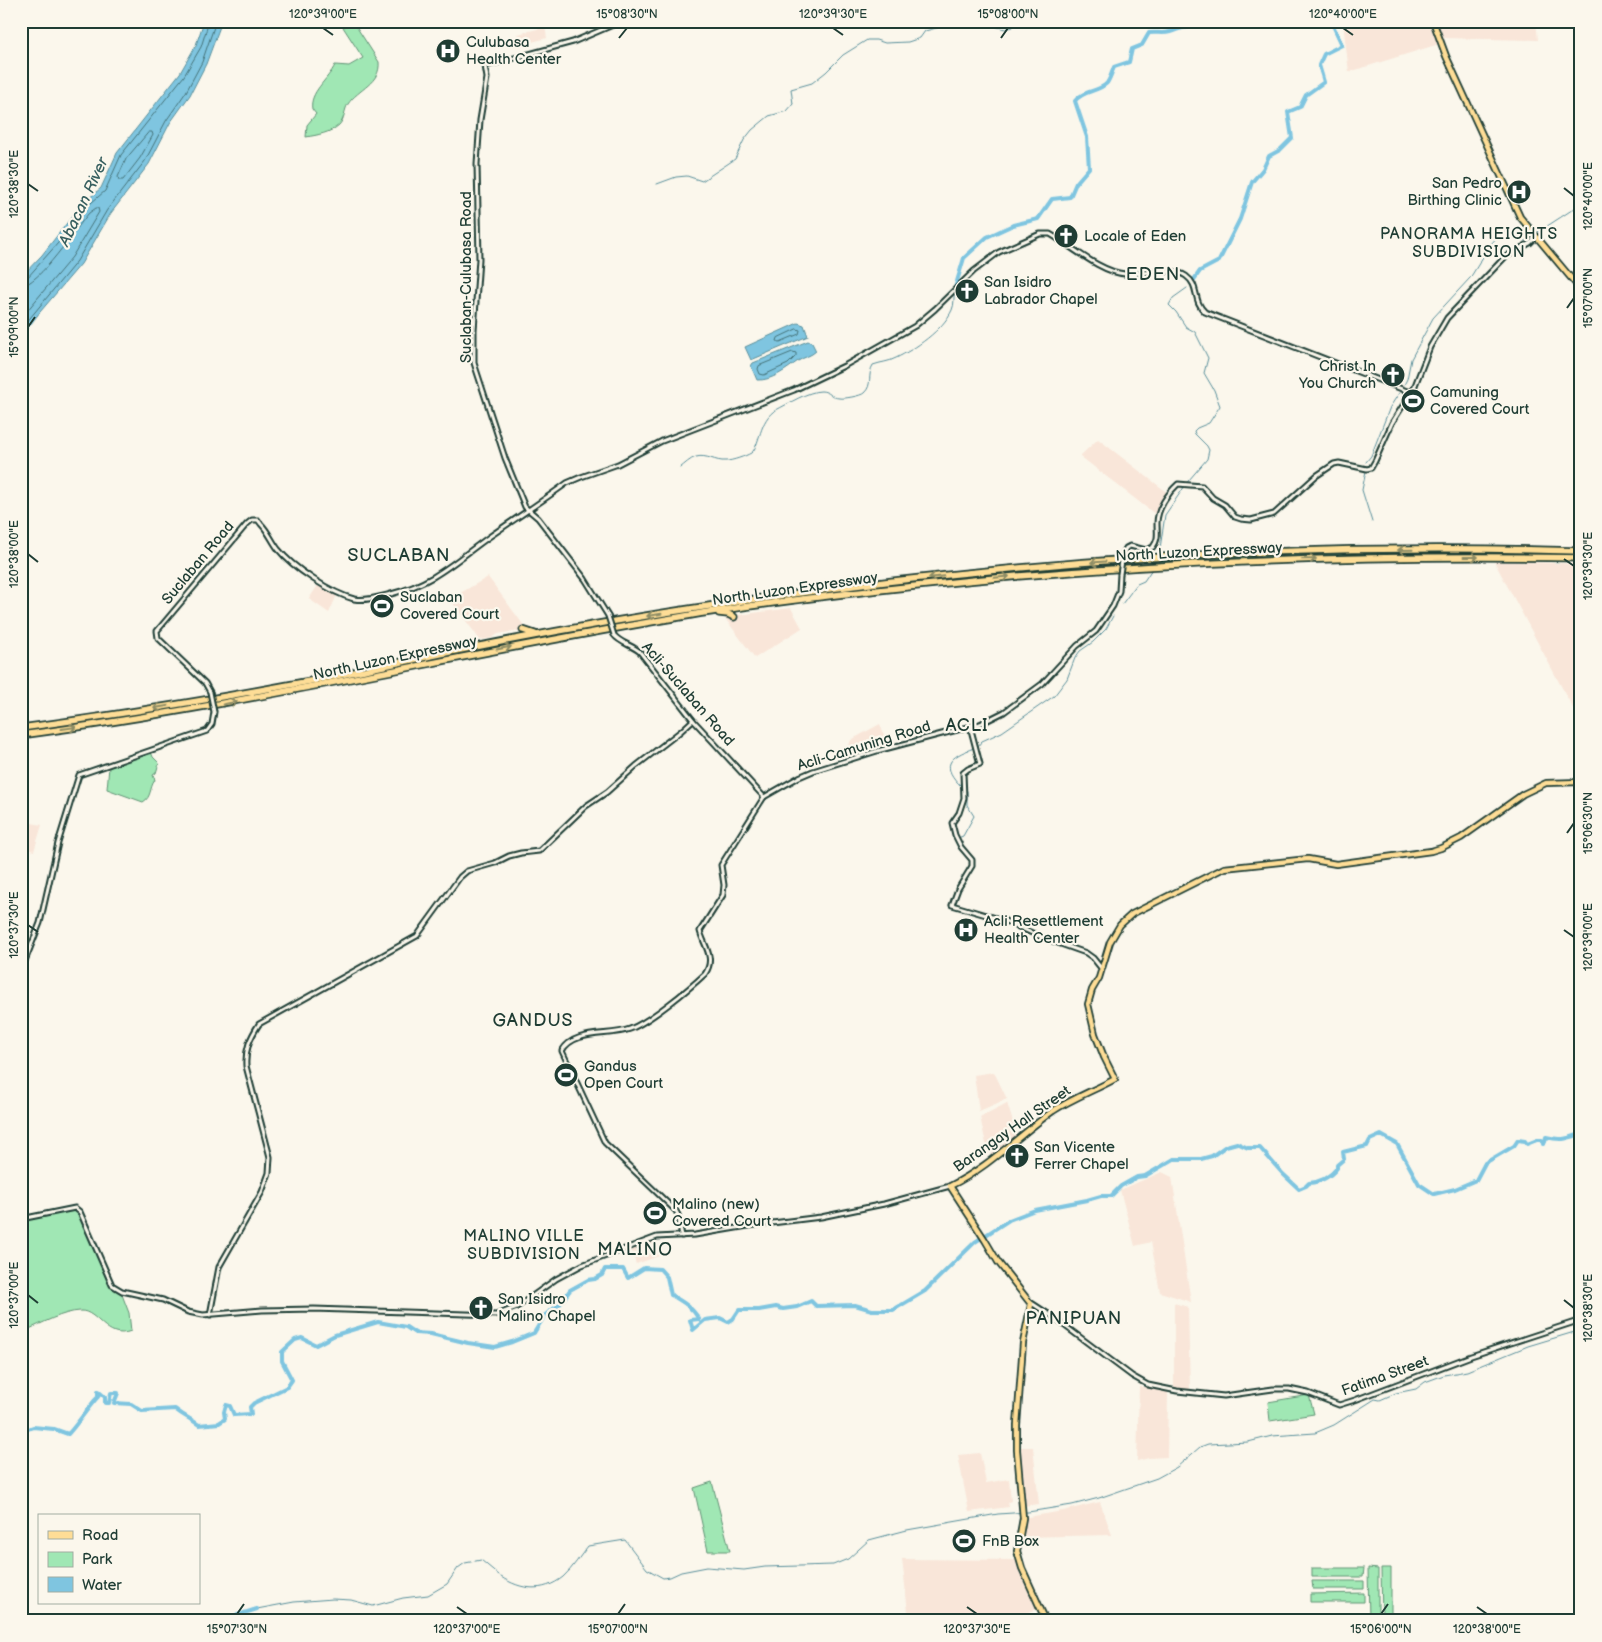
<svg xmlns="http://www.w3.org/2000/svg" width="1602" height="1642" font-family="'Balsamiq Sans',sans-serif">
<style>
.built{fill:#f9e6d9}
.green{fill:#a0e7b4;stroke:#609274}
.water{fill:#7fc5e0;stroke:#598f9b}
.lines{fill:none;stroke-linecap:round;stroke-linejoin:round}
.shore{stroke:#457379;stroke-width:1}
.stream{stroke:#598f9b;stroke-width:1}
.river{stroke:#7fc5e0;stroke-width:4}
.minor-casing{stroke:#1f3d34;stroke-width:7}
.major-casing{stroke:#1f3d34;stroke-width:8}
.highway-casing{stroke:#1f3d34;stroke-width:9}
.minor{stroke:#fbf7ec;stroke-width:3}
.major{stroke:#fedd96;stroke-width:4.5}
.highway{stroke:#fedd96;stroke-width:5.5}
.minor-bridge-casing{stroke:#1f3d34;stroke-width:7;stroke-linecap:butt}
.minor-bridge{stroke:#fbf7ec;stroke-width:3}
.oneway{stroke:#8e8d65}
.ticks{fill:none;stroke:#1f3d34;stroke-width:2}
.labels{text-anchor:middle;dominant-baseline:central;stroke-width:4.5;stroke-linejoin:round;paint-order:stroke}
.poi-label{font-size:15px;fill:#1f3d34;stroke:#fbf7ec;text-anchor:start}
.street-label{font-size:15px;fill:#1f3d34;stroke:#fbf7ec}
.water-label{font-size:16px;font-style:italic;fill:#375f5f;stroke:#fbf7ec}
.neighbourhood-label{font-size:16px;letter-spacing:1px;fill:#1f3d34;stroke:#fbf7ec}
.quarter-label{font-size:18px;letter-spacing:1px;fill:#1f3d34;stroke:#fbf7ec}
.neatline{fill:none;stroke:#1f3d34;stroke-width:2}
.ticks-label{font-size:12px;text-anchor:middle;fill:#1f3d34}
</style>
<rect width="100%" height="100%" fill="#fbf7ec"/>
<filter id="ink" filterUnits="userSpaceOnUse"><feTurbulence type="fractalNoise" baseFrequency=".02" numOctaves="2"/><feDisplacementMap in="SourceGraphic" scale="10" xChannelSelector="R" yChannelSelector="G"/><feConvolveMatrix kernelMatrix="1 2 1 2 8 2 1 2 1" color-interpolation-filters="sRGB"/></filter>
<g filter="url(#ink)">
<g class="built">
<polygon points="1351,21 1431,21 1439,44 1349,72 1343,23"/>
<polygon points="1437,21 1536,21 1538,40 1442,38"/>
<polygon points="545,27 547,38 520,45 518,34"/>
<polygon points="1098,439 1168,493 1162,502 1156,515 1080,456"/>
<polygon points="1494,561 1581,564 1581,723"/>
<polygon points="488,577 525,627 521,633 514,631 498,634 492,638 480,640 450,599"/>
<polygon points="318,585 337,595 329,613 309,599"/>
<polygon points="791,608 802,628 755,658 724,617"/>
<polygon points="880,724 888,746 851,758 848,748 851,740"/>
<polygon points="26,822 42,825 34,851 21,847 21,837"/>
<polygon points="994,1072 1007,1099 979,1111 974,1075"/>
<polygon points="1007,1103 1018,1138 992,1156 986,1144 980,1117"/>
<polygon points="1162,1172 1172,1177 1191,1302 1160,1292 1151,1242 1135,1246 1120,1190"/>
<polygon points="656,1240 662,1255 636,1264 631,1249"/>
<polygon points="1174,1303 1188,1307 1190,1390 1174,1389"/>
<polygon points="1139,1387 1149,1387 1168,1391 1167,1457 1149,1458 1137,1461"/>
<polygon points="1020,1447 1033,1447 1039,1504 1023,1506 1018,1450"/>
<polygon points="980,1453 986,1483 1009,1479 1011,1501 1008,1502 1009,1507 969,1512 958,1455"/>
<polygon points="1100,1502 1112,1535 1021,1537 1025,1516 1028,1517 1063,1511"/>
<polygon points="902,1559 1016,1560 1037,1609 1027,1613 1029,1621 1021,1621 1018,1614 1014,1615 1016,1621 909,1621"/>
</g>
<g class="green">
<path d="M354,23l25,39c2,21 -21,27 -31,42 -4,6 -3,15 -9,21 -9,8 -21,10 -33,12l1,-12 9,-11 -4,-5c-3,-17 16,-29 23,-44l14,1 14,-8 -20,-31z"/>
<polygon points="1408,551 1581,552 1581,556 1409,555 1308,557 1158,564 1159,560 1249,555"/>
<path d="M1046,568l3,1v2l-302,35 -424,78 -3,-3c105,-22 210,-44 315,-62 136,-22 274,-37 411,-51z"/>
<path d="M151,752l2,5 6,6 -3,10 -3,2 2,5c-6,8 -3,17 -12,22l-36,-13 2,-22z"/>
<path d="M71,1210l6,1 2,3 30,71 4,4 8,3 8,21 2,18c-25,10 -33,-21 -51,-20 -18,1 -37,12 -53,19l-2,-110z"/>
<polygon points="1309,1395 1314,1414 1270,1421 1268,1402"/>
<polygon points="712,1482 730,1551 708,1551 694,1488"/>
<polygon points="1312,1568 1364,1568 1363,1577 1312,1577"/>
<polygon points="1368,1568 1378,1569 1378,1621 1369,1621"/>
<polygon points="1381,1568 1391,1568 1391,1621 1382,1621"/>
<polygon points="1312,1581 1364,1581 1364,1589 1313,1589"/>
<polygon points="1364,1593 1364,1602 1310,1602 1310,1594"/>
</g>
<g class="water">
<polygon points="204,21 222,21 206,64 190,95 170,123 149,164 111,213 81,264 40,312 21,337 21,277 42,255 81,205 101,188 117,153 180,73 196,45"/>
<polygon points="798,323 804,325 808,336 751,360 745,347"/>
<path d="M808,341l4,2 4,8c-5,5 -12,6 -18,10 -11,8 -26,20 -41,19l-6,-14 2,-3z"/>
</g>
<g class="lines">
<g class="shore">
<polygon points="149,132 152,132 153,135 140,158 123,180 119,180 118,177 126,159"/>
<polyline points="21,280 27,278 58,243 84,209 105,191 121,155 184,76 201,47 209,21"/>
<path d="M21,286c18,-1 55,-58 68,-73l7,-5h2l1,4 -27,45 -51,61"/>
<polyline points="21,329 77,261 107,210 145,161 166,121 186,92 202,62 216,21"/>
<polygon points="797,329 800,330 799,334 780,342 777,341 778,338"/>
<polygon points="793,352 796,353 796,356 788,364 764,375 760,374 758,369 759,366"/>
</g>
<g class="stream">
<path d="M657,184l19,-7 11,-1 15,5 33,-22 9,-19 8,-10 17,-14 18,-5 6,-7 -2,-15 21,-6 14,-11 17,-17 24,-15h9l9,3 23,-1 12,-4 5,-7 15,-4 2,-4c4,1 10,4 14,3 7,0 10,-3 18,1l13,-3 18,5 8,-2 -1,-6"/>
<polyline points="1535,234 1581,204"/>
<path d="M1403,387l4,-8 4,-20 22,-41 37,-40 21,-34 7,-8 8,-4c8,3 17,14 26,5"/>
<polyline points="1366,462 1371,456 1390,407 1401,390"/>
<path d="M680,468c5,-4 10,-9 16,-11 11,-3 19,5 30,4 6,0 20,-5 25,-8 9,-6 8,-34 25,-43 12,-6 32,-19 45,-19 8,0 11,7 18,7 4,1 22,-2 25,-5 9,-8 3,-18 9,-28 8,-3 16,-3 23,-7 19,-9 47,-28 56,-48 3,-6 1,-13 3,-19"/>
<polyline points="1366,471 1362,490 1372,522"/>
<polyline points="1159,555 1165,515 1189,480 1207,459 1209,450 1207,446 1195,434 1194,431 1197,428 1209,423 1220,406 1214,390 1204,373 1208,358 1195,332 1186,327 1176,312 1169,305 1173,298 1187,288"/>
<polyline points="1122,604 1137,584 1144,581 1152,569"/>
<polyline points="977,747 982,741 1002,732 1054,696 1067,679 1075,658 1080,651 1093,642 1106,629 1113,616"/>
<path d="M962,787c-22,-21 -14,-30 12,-39"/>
<polyline points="958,838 963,836 974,816 967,805 967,791"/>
<path d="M501,1577c20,13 42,16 62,0 10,-9 17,-21 25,-31l37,-6 22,29 16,9 7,-1 11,-5 26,-5 37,3 21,-3 68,-2 15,-6 21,-19 38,-10 91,-16 30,-2 44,-7 27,-7 58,-20 20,-11 23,-20 8,-3 40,-2 24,-6 43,-3 19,-8 41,-26 5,1 16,-7 20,-4 9,-7 19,-7 23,-4 61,-25 53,-16"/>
<polyline points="257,1609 294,1602 333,1599 351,1600 373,1606 403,1598 428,1595 447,1584 458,1568 465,1563 481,1560 499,1575"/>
</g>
<g class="river">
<polyline points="1193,281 1200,271 1219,261 1240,219 1252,182 1263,169 1269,156 1280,150 1292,138 1288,112 1300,107 1306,95 1324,82 1319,65 1324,54 1342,45 1331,21"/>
<path d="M955,288l9,-30 23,-21 26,-12 25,-6 14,-20 18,-2 6,-14 13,-15 -2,-31 -12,-36c8,-11 24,-9 32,-18 3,-4 5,-11 7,-16l15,-5 3,-13 10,-4 7,-12c7,-1 15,1 21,-1 8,-2 10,-5 20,-5l6,-6"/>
<path d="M21,1432l12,-5 21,2 14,5c8,-8 24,-32 30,-37v-6l7,6v6h4l2,-10h7l-4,10 17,1 11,7 33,-2c8,7 15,9 24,16l20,-2 6,-4 -1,-7 2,-7 4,1 4,9 17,-1 -1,-7 4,-4 33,-16 5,-7 -10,-19v-9l13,-12 7,-2 14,7 19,-10 43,-13 28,5 9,6 16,1 37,9 27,4 17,-5 22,-9 11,-18 15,-11 10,-14 18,-10 7,-1 7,-4 3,-6h18l5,9 16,-10 16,1 7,8 4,18c12,7 21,12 28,24l-9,1 3,10 12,-10 15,-2 8,4 5,-3 6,-9h20l17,-3 7,2 14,-2 14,-6 5,5 39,-1 17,5h21l32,-19 50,-49 34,-22 26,-10 52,-10 14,-4h10l10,-10 16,-9 8,-1 29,-17h27l11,-3 14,-10 11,-3 11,5h12l23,26 16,15 7,-3 3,-3c12,-1 21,-6 28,-15v-3l7,-6 -1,-7 24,-6 3,-6 11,-5 16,9 22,40 15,10 21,-5 21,-9 9,-17 29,-17 4,-6 7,1 2,3 10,-4h5l1,4 2,-2 1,-5c16,4 20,2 35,-3"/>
<polyline points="219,1621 257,1609"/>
</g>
<defs>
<g id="minor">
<path d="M1123,554l3,-6 4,-2 16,4 7,-3c6,-8 4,-14 4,-24 0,-14 11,-30 21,-39l24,2 11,12 12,7 10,12 6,2 10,1 23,-6 42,-38 18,-12 5,-1 28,6 4,-1 4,-7 17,-38 22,-35 16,-41 17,-29 58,-61 25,-14 6,-6"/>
<polyline points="608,616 585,579 538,518 525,507 505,458 474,363 474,330 479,259 477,164 480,120 487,78 485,66 573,42 622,21"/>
<path d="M614,635c6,8 18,10 26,17l53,68 71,77"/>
<path d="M210,692l-5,-9 -47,-45 -1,-7 90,-107 5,-4h6l3,4c7,7 11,17 17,25 15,19 53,44 76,50 12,2 25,-2 37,-5 43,-11 63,-32 98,-57 26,-18 52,-35 78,-54l14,-6 37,-13 44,-23 132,-51 50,-24 71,-40 20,-17 39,-38 25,-19 41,-18h10c21,12 50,38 75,40 17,1 47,-8 61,2 14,10 6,24 19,36l207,81"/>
<polyline points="970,726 980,764 968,769 963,773 964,798 959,813 952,823 955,835 961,847 972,860 972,866 958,889 952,905 1003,920 1041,937 1086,953 1093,958 1101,968"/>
<polyline points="764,797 799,777 813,771 877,751 980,724 1004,712 1042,684 1077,646 1096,631 1113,606 1119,591 1120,574"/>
<polyline points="21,971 40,923 58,843 79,775 207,731 212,724 214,712"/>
<polyline points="21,1209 22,1219"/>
<polyline points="21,1219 75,1208 80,1212 112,1285 122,1291 163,1300 188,1312 203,1315 262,1310 314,1309 496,1315 517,1307 556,1279 582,1265 657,1237 695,1235 748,1226 821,1217 884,1204 950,1186"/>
<path d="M682,1236l-4,-21 -2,-4 -71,-68 -43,-92c12,-22 47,-14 68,-22 19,-7 59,-40 75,-55 11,-16 -1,-28 -5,-43l23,-36 1,-10 -3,-20 43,-68"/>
<polyline points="1030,1302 1053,1317 1132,1376 1148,1385 1177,1391 1224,1396 1273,1389 1289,1389 1308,1393 1339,1405 1355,1400 1471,1356 1581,1320"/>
<path d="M210,1315l9,-48 43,-75 7,-19 1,-16 -24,-91c-1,-17 4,-28 13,-42l158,-88 43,-59 7,-6 28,-8 14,-7 12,-3 18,-2 47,-45 21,-14 29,-26 45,-35 12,-11"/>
</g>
<g id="major">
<polyline points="1433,21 1446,56 1520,217 1581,290"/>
<path d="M1046,1621l-24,-53 -5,-17 6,-33 -6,-68v-25l6,-82 8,-39 -33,-42 -13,-22 -35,-54c39,-19 68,-50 103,-75 20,-13 42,-21 62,-32l-11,-22 -9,-23 -7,-30 4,-14 7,-12 11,-36 10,-17 12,-11 92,-46 84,-9 28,5 95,-13 10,-3 20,-10 62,-44 23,-11 35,-1"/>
</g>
<g id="highway">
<polyline points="719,613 728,614 734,617"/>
<polyline points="523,630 535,634"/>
<path d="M21,728c97,-13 193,-29 289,-47 57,-11 113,-24 170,-35 80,-16 161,-30 242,-42 282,-43 573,-62 859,-53"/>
<path d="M21,735c236,-31 466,-88 701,-125 67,-10 136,-18 204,-25 217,-23 436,-31 655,-27"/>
</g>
</defs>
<use href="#minor" class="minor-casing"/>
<use href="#major" class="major-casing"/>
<use href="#highway" class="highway-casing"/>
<use href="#minor" class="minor"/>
<use href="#major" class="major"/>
<use href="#highway" class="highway"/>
<defs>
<g id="minor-bridge">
<polyline points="1120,574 1123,554"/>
<polyline points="608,616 614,635"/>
<polyline points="210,692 214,712"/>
</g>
</defs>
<use href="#minor-bridge" class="minor-bridge-casing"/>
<use href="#minor-bridge" class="minor-bridge"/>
</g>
<defs><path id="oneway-shaft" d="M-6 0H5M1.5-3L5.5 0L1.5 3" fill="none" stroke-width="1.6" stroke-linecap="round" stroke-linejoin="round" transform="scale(1.25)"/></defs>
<g class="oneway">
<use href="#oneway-shaft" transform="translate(1405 550) rotate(179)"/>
<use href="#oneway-shaft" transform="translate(1471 557)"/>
<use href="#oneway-shaft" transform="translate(1309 559) rotate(-1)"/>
<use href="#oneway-shaft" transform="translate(1098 562) rotate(176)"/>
<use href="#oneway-shaft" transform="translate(936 577) rotate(174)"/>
<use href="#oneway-shaft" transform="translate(1002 577) rotate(-5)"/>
<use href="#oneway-shaft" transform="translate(654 615) rotate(171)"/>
<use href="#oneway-shaft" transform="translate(504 648) rotate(-11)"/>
<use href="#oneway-shaft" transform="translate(230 703) rotate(-11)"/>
<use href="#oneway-shaft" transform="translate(161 707) rotate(171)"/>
<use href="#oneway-shaft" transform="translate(69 728) rotate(-8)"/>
</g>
</g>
<path class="ticks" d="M323,28l10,7M833,28l10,7M1343,28l10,7M619,38l8,-10M1001,38l7,-10M28,184l10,7M1564,188l10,8M1567,308l7,-10M28,327l7,-10M28,554l10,8M1564,559l10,7M1567,833l7,-10M28,925l10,7M1564,930l10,7M28,1295l10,8M1564,1300l10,8M457,1607l10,7M967,1607l10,7M1477,1607l10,7M237,1614l7,-10M618,1614l7,-10M1381,1614l7,-10"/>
<defs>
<symbol id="hospital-disc" viewBox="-11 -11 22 22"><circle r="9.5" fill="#1f3d34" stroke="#fbf7ec"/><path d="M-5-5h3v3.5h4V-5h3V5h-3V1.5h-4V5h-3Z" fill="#fff"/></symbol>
<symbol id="church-disc" viewBox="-11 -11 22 22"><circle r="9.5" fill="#1f3d34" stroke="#fbf7ec"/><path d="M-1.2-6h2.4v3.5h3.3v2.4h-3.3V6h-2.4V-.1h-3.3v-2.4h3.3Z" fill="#fff"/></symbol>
<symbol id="stadium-disc" viewBox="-11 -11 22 22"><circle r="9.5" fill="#1f3d34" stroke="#fbf7ec"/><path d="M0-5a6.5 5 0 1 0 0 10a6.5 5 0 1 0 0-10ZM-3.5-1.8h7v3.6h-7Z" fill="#fff"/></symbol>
</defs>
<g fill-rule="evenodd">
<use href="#hospital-disc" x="434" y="37" width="28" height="28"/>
<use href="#hospital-disc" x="1505" y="178" width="28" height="28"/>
<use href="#church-disc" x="1052" y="222" width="28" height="28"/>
<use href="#church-disc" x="953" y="277" width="28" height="28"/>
<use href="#church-disc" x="1379" y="361" width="28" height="28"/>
<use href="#stadium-disc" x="1399" y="387" width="28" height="28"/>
<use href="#stadium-disc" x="368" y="592" width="28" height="28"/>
<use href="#hospital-disc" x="952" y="916" width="28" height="28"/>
<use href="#stadium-disc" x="552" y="1061" width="28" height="28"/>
<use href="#church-disc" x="1003" y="1142" width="28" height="28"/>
<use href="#stadium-disc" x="641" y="1199" width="28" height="28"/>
<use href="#church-disc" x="467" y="1294" width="28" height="28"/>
<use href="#stadium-disc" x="950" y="1527" width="28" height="28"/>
</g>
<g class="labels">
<g class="poi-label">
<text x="466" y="42">Culubasa<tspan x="466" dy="17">Health Center</tspan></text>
<text x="1502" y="183" text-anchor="end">San Pedro<tspan x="1502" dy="17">Birthing Clinic</tspan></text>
<text x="1084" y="236">Locale of Eden</text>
<text x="984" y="282">San Isidro<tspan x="984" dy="17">Labrador Chapel</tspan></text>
<text x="1376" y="366" text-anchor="end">Christ In<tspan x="1376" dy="17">You Church</tspan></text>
<text x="1430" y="392">Camuning<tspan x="1430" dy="17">Covered Court</tspan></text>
<text x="400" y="597">Suclaban<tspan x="400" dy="17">Covered Court</tspan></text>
<text x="984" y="921">Acli Resettlement<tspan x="984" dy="17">Health Center</tspan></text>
<text x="584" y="1066">Gandus<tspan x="584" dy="17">Open Court</tspan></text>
<text x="1034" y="1147">San Vicente<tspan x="1034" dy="17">Ferrer Chapel</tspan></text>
<text x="672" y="1204">Malino (new)<tspan x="672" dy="17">Covered Court</tspan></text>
<text x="498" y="1299">San Isidro<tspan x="498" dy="17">Malino Chapel</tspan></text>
<text x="982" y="1541">FnB Box</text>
</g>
<g class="street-label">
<text transform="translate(466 277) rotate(-90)">Suclaban-Culubasa Road</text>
<text transform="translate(1199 552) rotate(-3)">North Luzon Expressway</text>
<text transform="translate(198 563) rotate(-50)">Suclaban Road</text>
<text transform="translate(795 589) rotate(-8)">North Luzon Expressway</text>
<text transform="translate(395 658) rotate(-12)">North Luzon Expressway</text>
<text transform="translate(688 694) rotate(49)">Acli-Suclaban Road</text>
<text transform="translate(864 746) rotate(-17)">Acli-Camuning Road</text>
<text transform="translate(1012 1129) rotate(-35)">Barangay Hall Street</text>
<text transform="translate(1385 1376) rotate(-20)">Fatima Street</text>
</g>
<g class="water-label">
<text transform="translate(84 202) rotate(-65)">Abacan River</text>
</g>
<g class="neighbourhood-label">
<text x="1469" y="234">PANORAMA HEIGHTS<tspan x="1469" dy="18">SUBDIVISION</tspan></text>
<text x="524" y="1236">MALINO VILLE<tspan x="524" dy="18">SUBDIVISION</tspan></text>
</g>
<g class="quarter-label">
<text x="1153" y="274">EDEN</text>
<text x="399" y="555">SUCLABAN</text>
<text x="967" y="725">ACLI</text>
<text x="533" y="1020">GANDUS</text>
<text x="635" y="1249">MALINO</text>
<text x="1074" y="1318">PANIPUAN</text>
</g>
</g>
<rect width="1602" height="1642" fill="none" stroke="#fbf7ec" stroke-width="55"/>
<rect x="38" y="1514" width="162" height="90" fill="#fbf7ec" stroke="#a3ada2"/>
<rect x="48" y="1531" width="25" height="8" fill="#fedd96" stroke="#a3ada2"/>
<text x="82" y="1540" font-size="15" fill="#1f3d34">Road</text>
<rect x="48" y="1552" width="25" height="15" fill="#a0e7b4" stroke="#a3ada2"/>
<text x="82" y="1564" font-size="15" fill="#1f3d34">Park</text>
<rect x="48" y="1577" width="25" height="15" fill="#7fc5e0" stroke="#a3ada2"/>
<text x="82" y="1590" font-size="15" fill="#1f3d34">Water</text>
<rect x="28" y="28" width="1546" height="1586" class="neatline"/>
<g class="ticks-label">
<text x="323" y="18">120°39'00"E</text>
<text x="627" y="18">15°08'30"N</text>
<text x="833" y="18">120°39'30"E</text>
<text x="1008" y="18">15°08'00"N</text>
<text x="1343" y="18">120°40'00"E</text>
<text transform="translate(14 184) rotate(-90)" y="4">120°38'30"E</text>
<text transform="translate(1588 196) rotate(-90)" y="4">120°40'00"E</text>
<text transform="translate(1588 298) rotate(-90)" y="4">15°07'00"N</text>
<text transform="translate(14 327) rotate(-90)" y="4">15°09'00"N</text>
<text transform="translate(14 554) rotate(-90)" y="4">120°38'00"E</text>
<text transform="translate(1588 566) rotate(-90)" y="4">120°39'30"E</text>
<text transform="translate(1588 823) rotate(-90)" y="4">15°06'30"N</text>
<text transform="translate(14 925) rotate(-90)" y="4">120°37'30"E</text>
<text transform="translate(1588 937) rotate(-90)" y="4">120°39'00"E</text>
<text transform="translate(14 1295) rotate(-90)" y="4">120°37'00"E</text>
<text transform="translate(1588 1308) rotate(-90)" y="4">120°38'30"E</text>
<text x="237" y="1633">15°07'30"N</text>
<text x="467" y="1633">120°37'00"E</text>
<text x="618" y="1633">15°07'00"N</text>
<text x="977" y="1633">120°37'30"E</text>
<text x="1381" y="1633">15°06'00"N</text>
<text x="1487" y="1633">120°38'00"E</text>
</g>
</svg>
